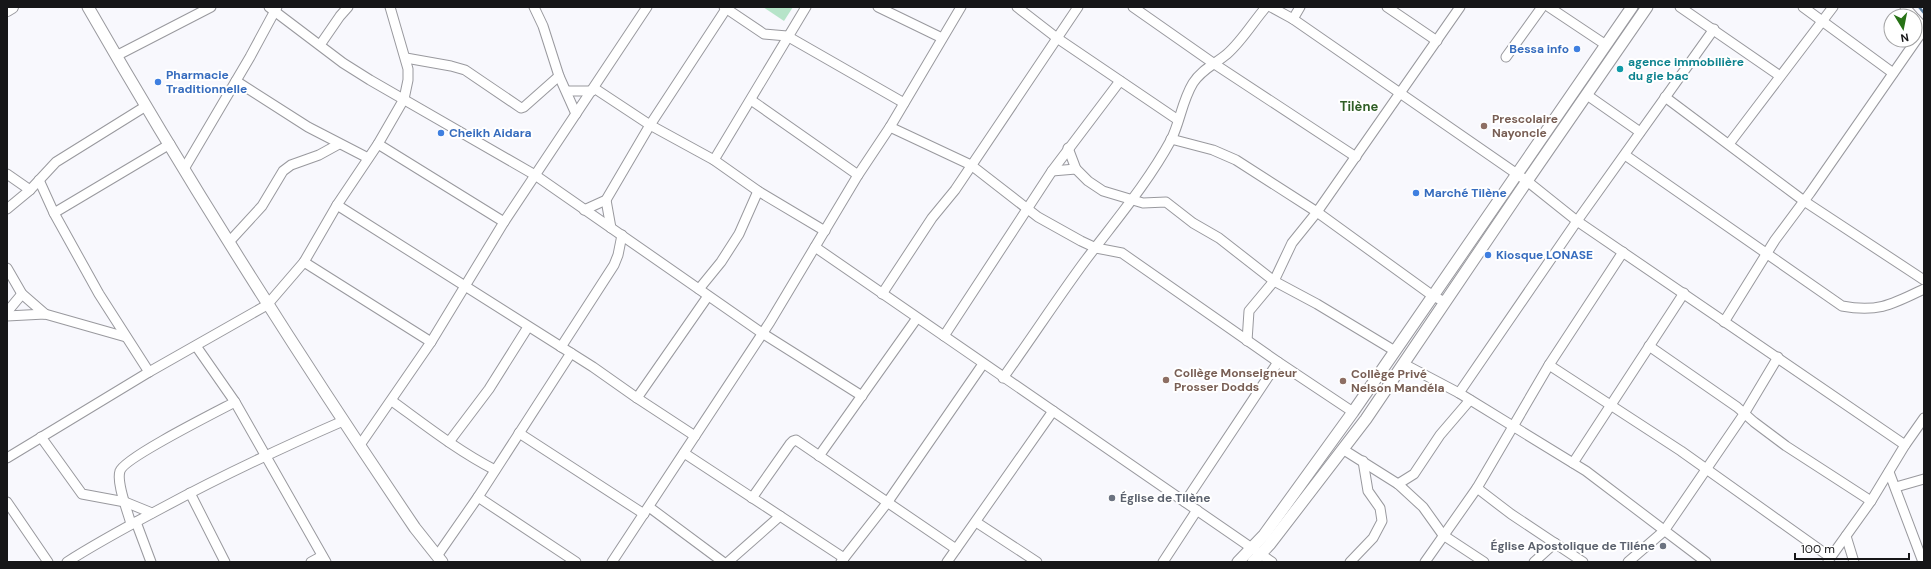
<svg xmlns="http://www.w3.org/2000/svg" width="1931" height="569" font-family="'DM Sans',sans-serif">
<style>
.green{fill:#b6e4c9}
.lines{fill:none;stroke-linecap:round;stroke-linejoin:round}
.stream{stroke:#5b80a3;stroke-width:2.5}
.minor-casing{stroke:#99999e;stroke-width:11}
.tertiary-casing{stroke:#99999e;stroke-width:13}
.secondary-casing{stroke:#99999e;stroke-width:14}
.minor{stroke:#fff;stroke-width:9}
.tertiary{stroke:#fff;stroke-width:11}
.secondary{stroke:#fff;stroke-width:12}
.shop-dot{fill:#3f7fe0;stroke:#fff;stroke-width:1.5}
.culture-dot{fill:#0f9aa8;stroke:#fff;stroke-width:1.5}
.education-dot{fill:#8d6e63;stroke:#fff;stroke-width:1.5}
.worship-dot{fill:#6b7280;stroke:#fff;stroke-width:1.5}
.labels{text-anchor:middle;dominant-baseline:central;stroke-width:4;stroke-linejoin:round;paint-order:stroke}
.shop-label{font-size:12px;font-weight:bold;fill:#366cbe;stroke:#fff;text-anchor:start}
.culture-label{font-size:12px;font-weight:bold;fill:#0d838f;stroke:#fff;text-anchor:start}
.education-label{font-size:12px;font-weight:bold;fill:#785e54;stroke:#fff;text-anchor:start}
.worship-label{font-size:12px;font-weight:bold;fill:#5b616d;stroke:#fff;text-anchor:start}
.neighbourhood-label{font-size:13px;font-weight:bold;fill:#305f27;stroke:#fff}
</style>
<rect width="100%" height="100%" fill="#f8f8fd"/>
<polygon class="green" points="763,7 793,7 784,21"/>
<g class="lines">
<g class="stream">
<polyline points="1919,7 1924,13"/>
<polyline points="1561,120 1639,7"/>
</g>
<defs>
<g id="minor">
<polyline points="269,7 343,63 370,80 535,175 762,333 862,396"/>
<polyline points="534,7 543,26 559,76 576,114"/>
<polyline points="724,7 764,34 787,36 904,103"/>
<polyline points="878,7 942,38"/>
<polyline points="1017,7 1057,38 1178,120"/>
<polyline points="1133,7 1213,63 1356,157"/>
<polyline points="1271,7 1293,19 1527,181 1577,221 1905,445"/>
<polyline points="1387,7 1437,41"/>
<polyline points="1549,7 1606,45"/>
<polyline points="1680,7 1780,76"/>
<polyline points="1803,7 1893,73"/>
<polyline points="1905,7 1913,16"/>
<polyline points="1915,18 1924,28"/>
<polyline points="1293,19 1300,7"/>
<polyline points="320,45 340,16 348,7"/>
<polyline points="116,56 211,7"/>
<polyline points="1506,57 1542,7"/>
<polyline points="406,58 451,66 465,70 521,108 524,107 559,76"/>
<polyline points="236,81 308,127 368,158"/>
<polyline points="594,88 650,125 714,160 758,191 825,231"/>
<polyline points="567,91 592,91"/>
<polyline points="1587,95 1640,132"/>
<polyline points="1665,97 1804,201 1924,280"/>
<polyline points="751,100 858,175"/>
<polyline points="890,127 971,165 1038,217 1081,241 1096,248 1122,253 1278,362 1353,412"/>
<polyline points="1171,139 1213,150 1236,160 1317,212 1433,296 1445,302"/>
<polyline points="378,144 504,222"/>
<polyline points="1729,144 1833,7"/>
<polyline points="1068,148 1076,169 1088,181 1103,191 1143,203 1166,202 1193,223 1219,238 1274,281 1317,304 1395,351"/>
<path d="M1625,155l217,151c36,7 51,-2 82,-17"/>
<polyline points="714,160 806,7"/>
<polyline points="184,169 250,57 277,7"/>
<polyline points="1052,171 1076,169"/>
<polyline points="7,174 30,190"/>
<polyline points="39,180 54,213 170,144"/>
<polyline points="606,200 611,228"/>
<polyline points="337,205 593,367 637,398 708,296"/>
<polyline points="7,209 30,190 56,162 146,106"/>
<polyline points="584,210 606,200 650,125 726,9"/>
<polyline points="54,213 99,294 149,372"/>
<polyline points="229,242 262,206 283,171 291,165 319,155 339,144"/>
<polyline points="815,247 1272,562"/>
<polyline points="304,262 431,342"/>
<polyline points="7,268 22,294 45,314"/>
<polyline points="699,289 721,262 739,234 758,191"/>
<polyline points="882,294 932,218 955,190 1078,7"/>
<polyline points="7,312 22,294"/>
<polyline points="7,316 45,314 126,337"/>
<polyline points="1724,322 1775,240 1810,193 1924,29"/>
<polyline points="944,336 1052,171 1120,81"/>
<polyline points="1247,341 1249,311 1274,281 1292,243 1317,212 1460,7"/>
<polyline points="196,346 235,402 326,562"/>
<polyline points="1649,346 1737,407 1754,422 1786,446 1871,501"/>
<polyline points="561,347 614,265 618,255 622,235"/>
<polyline points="1404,364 1459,393 1586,471 1706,562"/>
<polyline points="1549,365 1681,451 1830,557"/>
<path d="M1003,378c28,-39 54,-79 82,-117 30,-40 62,-77 86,-121 9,-18 11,-39 22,-57 8,-13 22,-19 34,-29 15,-13 26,-32 39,-47"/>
<polyline points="1459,393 1577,221 1714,29"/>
<polyline points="637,398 695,436"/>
<path d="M392,401c33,24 66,50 103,69"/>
<polyline points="519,433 644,514"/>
<polyline points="41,437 82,494 125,502 152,513"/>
<polyline points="449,442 489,389 528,327"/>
<polyline points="360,445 431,342 504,222 647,7"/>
<polyline points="1344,450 1398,484 1423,507 1443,535 1484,562"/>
<polyline points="684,453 844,558"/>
<polyline points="819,456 917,318"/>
<polyline points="7,458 149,372 267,305 304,262 337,205 378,144 404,99 408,80 408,69 390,7"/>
<polyline points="1573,463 1684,293"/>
<polyline points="1889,472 1923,562"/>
<polyline points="1398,484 1414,474 1440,435 1470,400"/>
<polyline points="1896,487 1924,479"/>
<polyline points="1477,488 1511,514 1583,562"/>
<polyline points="190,493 225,562"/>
<polyline points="478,497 576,562"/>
<polyline points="752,498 790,444 793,441 796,440 956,549"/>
<polyline points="7,502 48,562"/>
<polyline points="1185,502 1278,362"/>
<polyline points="649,507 723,562"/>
<polyline points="136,522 151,562"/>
<polyline points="976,522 1037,562"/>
<path d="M131,524c-3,-12 -15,-41 -11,-53 4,-13 98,-60 115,-69"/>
<polyline points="1846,536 1854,562"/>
<polyline points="437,556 478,497 571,353"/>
<polyline points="1828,561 1871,501 1905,445 1924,418"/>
<path d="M67,562c31,-20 63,-37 95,-54 59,-32 119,-60 181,-87"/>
<polyline points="311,562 322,556"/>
<polyline points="612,562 770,322 858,175 890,127 961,7"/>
<polyline points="728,562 780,516"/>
<polyline points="841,562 887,503 983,364"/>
<polyline points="947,562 1053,411"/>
<polyline points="1163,562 1197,510"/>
<polyline points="1350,562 1373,538 1382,521 1380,508 1368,491 1363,461"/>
<polyline points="1425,562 1477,488 1549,365 1623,252"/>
<polyline points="1534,562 1555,543"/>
<polyline points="1628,562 1664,531 1744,414 1778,357"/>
</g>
<g id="tertiary">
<path d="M88,7c102,178 212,351 327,521l27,34"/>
<polyline points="1238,562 1264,535 1353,412 1632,7"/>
<polyline points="1253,562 1270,544 1366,419 1527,181 1647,7"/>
</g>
<polyline id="secondary" points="7,10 12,7"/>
</defs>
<use href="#minor" class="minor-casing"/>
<use href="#tertiary" class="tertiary-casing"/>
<use href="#secondary" class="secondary-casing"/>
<use href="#minor" class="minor"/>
<use href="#tertiary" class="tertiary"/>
<use href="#secondary" class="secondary"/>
</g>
<g class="shop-dot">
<circle cx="1577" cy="49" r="4"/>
<circle cx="158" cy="82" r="4"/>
<circle cx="441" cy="133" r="4"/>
<circle cx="1416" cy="193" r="4"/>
<circle cx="1488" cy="255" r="4"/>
</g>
<circle class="culture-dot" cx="1620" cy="69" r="4"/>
<g class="education-dot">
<circle cx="1484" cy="126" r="4"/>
<circle cx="1166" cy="380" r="4"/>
<circle cx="1343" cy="381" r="4"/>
</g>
<g class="worship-dot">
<circle cx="1112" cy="498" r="4"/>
<circle cx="1663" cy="546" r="4"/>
</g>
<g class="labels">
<g class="shop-label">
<text x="1569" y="49" text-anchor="end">Bessa info</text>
<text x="166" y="75">Pharmacie<tspan x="166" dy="14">Traditionnelle</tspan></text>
<text x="449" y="133">Cheikh Aidara</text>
<text x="1424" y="193">Marché Tilène</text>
<text x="1496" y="255">Kiosque LONASE</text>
</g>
<g class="culture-label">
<text x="1628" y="62">agence immobilière<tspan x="1628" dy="14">du gie bac</tspan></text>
</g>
<g class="education-label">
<text x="1492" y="119">Prescolaire<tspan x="1492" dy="14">Nayoncle</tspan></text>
<text x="1174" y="373">Collège Monseigneur<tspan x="1174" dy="14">Prosser Dodds</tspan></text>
<text x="1351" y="374">Collège Privé<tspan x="1351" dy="14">Nelson Mandéla</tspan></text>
</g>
<g class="worship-label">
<text x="1120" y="498">Église de Tilène</text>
<text x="1655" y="546" text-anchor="end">Église Apostolique de Tiléne</text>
</g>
<g class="neighbourhood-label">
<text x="1359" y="106">Tilène</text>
</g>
</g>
<rect width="1931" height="569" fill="none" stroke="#161618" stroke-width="16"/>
<g transform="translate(1903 28) rotate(170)"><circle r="19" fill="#ffffff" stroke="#a2a2a3"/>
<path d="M0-3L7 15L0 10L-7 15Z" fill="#277216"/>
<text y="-6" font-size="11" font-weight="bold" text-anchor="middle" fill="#161618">N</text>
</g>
<path d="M1795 553v6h114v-6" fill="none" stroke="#161618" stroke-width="2"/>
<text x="1801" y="553" font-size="12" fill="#161618" stroke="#ffffff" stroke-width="3" paint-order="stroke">100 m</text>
</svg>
